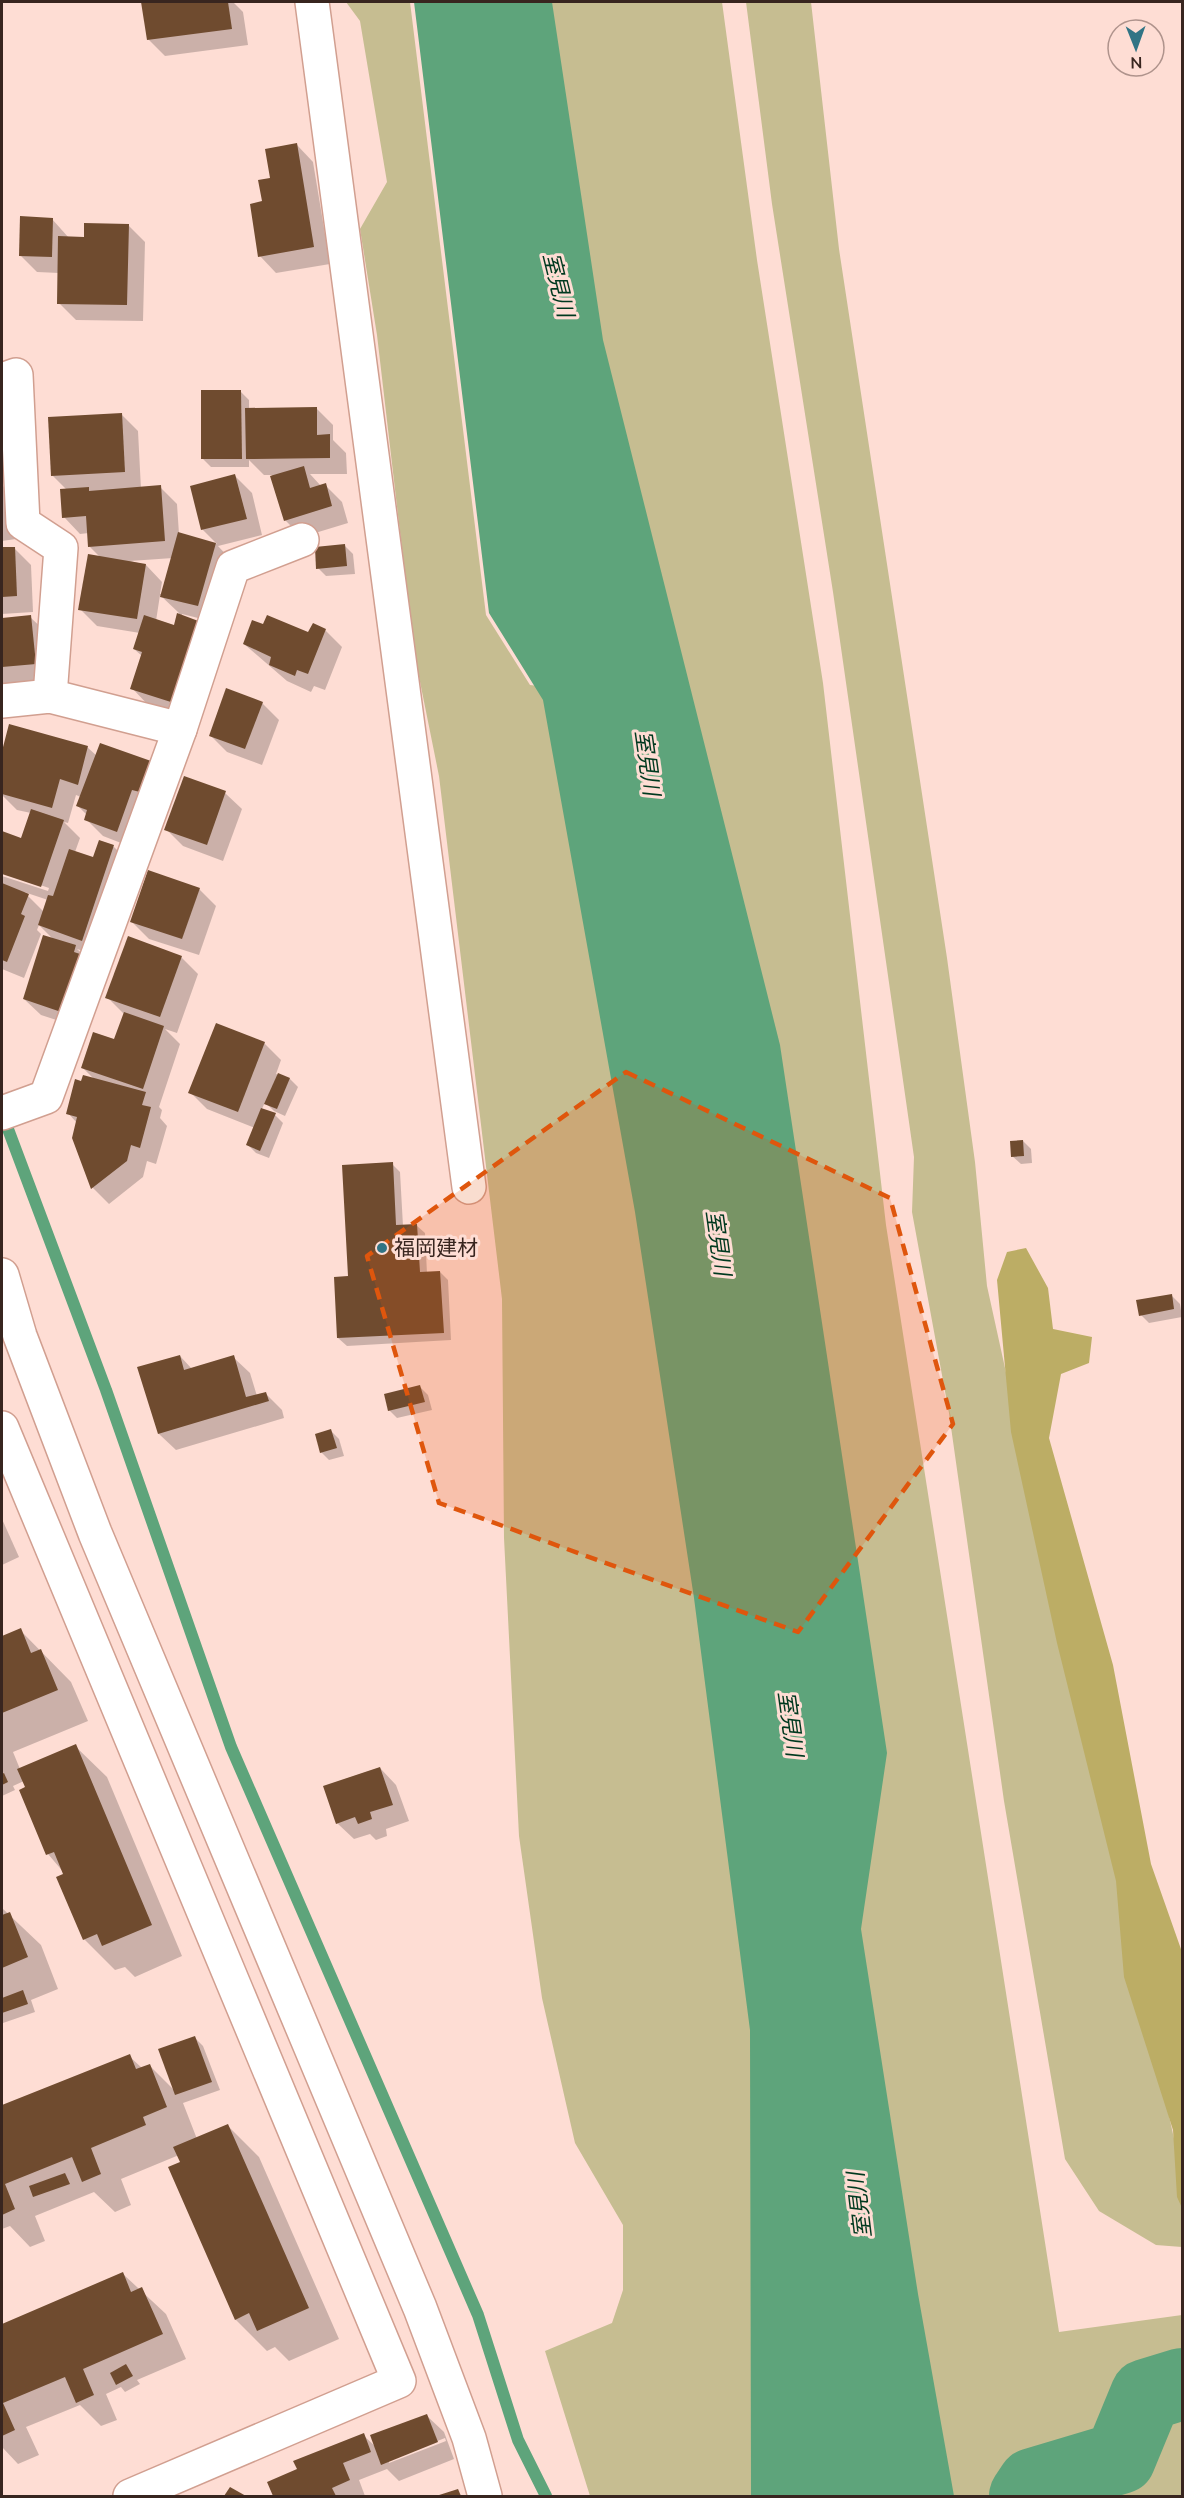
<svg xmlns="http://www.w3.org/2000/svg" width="1184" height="2498" font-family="'Nunito Sans','Noto Sans JP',sans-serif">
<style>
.green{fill:#c6bd91}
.forest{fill:#bcad65}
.water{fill:#5ea47b}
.shadow{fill:#0003;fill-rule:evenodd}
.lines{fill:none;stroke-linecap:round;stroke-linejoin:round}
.stream{stroke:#5ea47b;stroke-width:12}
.river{stroke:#5ea47b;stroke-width:72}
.building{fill:#6f4b2f}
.minor-casing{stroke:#d19f90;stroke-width:36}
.minor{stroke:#fff;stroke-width:33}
.marked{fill:#df560d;fill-opacity:0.2;stroke:#df560d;stroke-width:4.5;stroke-dasharray:12 8;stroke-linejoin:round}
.poi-dot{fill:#317485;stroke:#feddd4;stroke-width:2}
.labels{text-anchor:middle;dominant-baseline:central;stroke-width:6;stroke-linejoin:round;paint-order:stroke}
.poi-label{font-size:21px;fill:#38251f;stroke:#feddd4;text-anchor:start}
.water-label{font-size:22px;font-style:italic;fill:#00391f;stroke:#feddd4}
</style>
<rect width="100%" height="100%" fill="#feddd4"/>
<g class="green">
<polygon points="346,2 410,2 486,615 530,685 564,689 765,2006 773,2496 590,2496 545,2351 612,2323 623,2290 623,2225 575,2143 542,1998 519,1836 504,1538 502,1299 439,776 414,652 377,335 360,229 387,182 360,21"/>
<polygon points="527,2 722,2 757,260 823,683 886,1225 1059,2332 1182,2315 1182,2370 1126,2389 1107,2445 1018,2476 1002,2496 932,2496 590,347"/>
<polygon points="746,2 811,2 839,249 947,958 975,1162 987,1286 1182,2175 1182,2247 1156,2245 1099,2211 1065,2159 1004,1801 949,1413 912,1212 914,1157 833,592 772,204"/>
<polygon points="1182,2414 1182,2496 1097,2496 1104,2484 1168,2419"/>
</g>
<polygon class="forest" points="1026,1248 1048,1288 1053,1329 1092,1337 1089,1363 1061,1374 1049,1438 1113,1665 1151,1864 1182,1952 1182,2208 1177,2197 1173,2130 1124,1977 1116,1881 1057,1643 1011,1432 997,1280 1007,1252"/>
<polygon class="water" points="414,2 552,2 603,340 780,1045 887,1753 861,1929 918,2294 954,2496 751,2496 750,2030 694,1598 635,1212 543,700 489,613"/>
<g class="shadow">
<polygon points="143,2 233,2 243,12 248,45 165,56 148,39"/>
<polygon points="297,145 313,162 330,264 276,273 260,256 264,203 271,179"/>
<polygon points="52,219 69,238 85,238 128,225 145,242 143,321 76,320 59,303 59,273 37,272 20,255"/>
<polygon points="240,391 249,400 249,409 316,408 333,425 333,440 346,453 347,474 310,474 321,486 325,485 342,502 348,523 302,537 285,520 272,475 264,475 249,460 249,467 211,467 203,459"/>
<path d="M121,414l17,17 3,58 19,-2 17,17 2,30 38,10 -15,-15 33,-53 17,17 10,42 -44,11 14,15 -18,61 -32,-8 9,105 -43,-14 -16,-17 10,-32 -8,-7 6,-16 -43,-7 -17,-17 21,-51 -11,-11 -1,-14 -9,1 -16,-17 3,-27 -15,-15zM173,558l-10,36h-3l2,-12 -16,-17 -16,-4zM160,595l19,18 -4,14 -19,-6z"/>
<polygon points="2,485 10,493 16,539 2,541"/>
<polygon points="345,546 353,554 355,574 326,576 318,568"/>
<polygon points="14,548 31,565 33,612 2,614 2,549"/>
<polygon points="30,617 47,633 52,680 2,685 2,620"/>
<polygon points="325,630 342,647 325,690 314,686 311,692 287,681 244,644"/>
<polygon points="262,703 279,720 262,765 227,752 210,735"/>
<path d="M10,726l77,21 10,9 53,6 -16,86 -31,-12 -17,-17 1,-4 -9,-9 3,-9 -5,-2 -8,28 -4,-1 16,16 -5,14 19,7 6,-17 14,5 16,16 -31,93 -22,-7 15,14 -8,66 -43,-14 -17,-16 30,-59 -15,-15 -2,5 4,4 -17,44 -22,-9v-93l46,15 1,-3 -47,-16v-39l20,7 9,-27 -14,-3 -15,-15v-39zM24,892l24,8 -4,12z"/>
<polygon points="225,793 242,809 223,861 183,846 166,829"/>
<polygon points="199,889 216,906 199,955 149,939 132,922"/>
<polygon points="181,957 198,974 177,1033 165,1029 180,1044 159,1107 162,1110 160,1118 167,1126 156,1164 147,1161 143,1177 109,1204 93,1188 77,1123 68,1113 82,1083 94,1079 83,1068 115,1041 125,1015 107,997"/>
<polygon points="264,1043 281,1060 276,1074 290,1079 298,1087 285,1116 274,1111 265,1102 262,1109 275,1115 283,1123 269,1158 256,1153 248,1145 255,1128 207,1109 190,1092"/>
<polygon points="1023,1141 1031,1149 1032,1163 1021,1164 1012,1156"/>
<polygon points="392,1164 400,1172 403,1226 416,1225 425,1233 427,1273 440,1272 448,1280 451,1340 347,1346 338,1338 350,1278"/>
<polygon points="1171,1295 1180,1304 1182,1317 1149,1323 1141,1315"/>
<polygon points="180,1356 192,1369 233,1357 250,1373 257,1396 265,1393 282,1410 284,1418 176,1450 159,1434"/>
<polygon points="420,1387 428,1395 432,1410 397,1418 389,1410"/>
<polygon points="331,1431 339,1439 344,1456 329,1460 321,1452"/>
<polygon points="2,1519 19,1557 2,1565"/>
<polygon points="20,1630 71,1682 88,1721 13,1752 20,1769 75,1746 107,1777 182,1956 135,1977 125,1967 115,1970 84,1939 65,1874 48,1854 24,1781 13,1786 15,1790 2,1796 2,1638"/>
<polygon points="380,1768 396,1785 409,1821 386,1829 387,1836 376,1840 370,1834 354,1839 337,1823"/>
<polygon points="2,1908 41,1945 58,1989 31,2000 35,2012 3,2023"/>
<polygon points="195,2038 203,2046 220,2090 183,2103 197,2139 227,2125 259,2157 339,2339 289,2361 275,2347 267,2351 236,2320 170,2168 182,2163 179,2155 121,2179 131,2205 115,2212 94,2192 35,2216 45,2241 30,2247 10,2226 2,2229 2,2107 129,2056 142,2068 149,2065 176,2092"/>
<polygon points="123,2274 166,2314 186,2359 137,2380 140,2384 125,2392 121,2387 106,2394 117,2420 101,2426 80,2405 26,2427 39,2455 18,2464 2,2447 2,2326"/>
<path d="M427,2416l17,16 10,27 -55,22 -12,-12 -28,11 6,16h-91l-5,-13 30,-13 64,-35 13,12zM445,2438l1,3 -57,22v-3z"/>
</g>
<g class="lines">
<polyline class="stream" points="2,1113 106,1390 231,1747 478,2315 518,2440 546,2496"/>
<polyline class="river" points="1025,2496 1033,2484 1120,2458 1146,2395 1182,2384"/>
</g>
<g class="building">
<polygon points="141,2 228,2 232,29 147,40"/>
<polygon points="297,143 314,247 258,257 250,204 262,201 258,180 270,178 265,149"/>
<polygon points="20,216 53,218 52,257 19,256"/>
<polygon points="84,223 129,224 127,305 57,304 58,236 84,237"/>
<polygon points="201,390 241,390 242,459 201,459"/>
<polygon points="317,407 317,435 330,434 330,458 246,459 245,408"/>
<polygon points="122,413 125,472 51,476 48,417"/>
<polygon points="304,466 310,488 326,483 332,506 284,521 270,476"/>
<polygon points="235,474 247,519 201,530 190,486"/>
<polygon points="161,485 165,541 88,547 86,516 62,518 60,489 89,487 89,491"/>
<polygon points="178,532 216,543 198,606 160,597"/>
<polygon points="345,544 347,566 316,569 315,547"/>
<polygon points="2,547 15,547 17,596 2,597"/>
<polygon points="88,554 146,564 137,619 78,610"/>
<polygon points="177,613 201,622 174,703 130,689 142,652 133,649 144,615 174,625"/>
<polygon points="31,615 36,664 2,667 2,618"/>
<polygon points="267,615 308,632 313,623 326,629 308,674 297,670 295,676 269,665 271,657 243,644 252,620 263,624"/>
<polygon points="226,688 263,702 245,749 209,736"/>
<polygon points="9,724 88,746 78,785 60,779 52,808 2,794 2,751"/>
<polygon points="100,743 151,761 140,792 132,790 117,832 84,820 87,810 76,806"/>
<polygon points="184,776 226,791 207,845 164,830"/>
<polygon points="31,809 64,820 41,887 2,874 2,831 21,838"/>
<polygon points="99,840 114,845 82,941 38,925 48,895 53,896 69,849 93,857"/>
<polygon points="148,870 200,888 182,939 130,922"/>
<polygon points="2,883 29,894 21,914 25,916 7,962 2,960"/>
<polygon points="43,935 76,945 74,952 86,956 67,1014 23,999"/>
<polygon points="128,936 182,956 160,1017 105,998"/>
<polygon points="124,1012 164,1026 143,1089 81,1068 93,1032 114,1039"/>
<polygon points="216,1023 265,1042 238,1112 188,1093"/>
<polygon points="278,1073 290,1078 277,1109 264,1104"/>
<polygon points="83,1075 146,1092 142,1105 151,1107 140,1148 131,1145 127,1161 91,1189 72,1138 77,1117 66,1114 75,1079 81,1081"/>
<polygon points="261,1108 276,1113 260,1151 246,1145"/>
<polygon points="1023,1140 1024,1156 1011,1157 1010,1141"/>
<polygon points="393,1162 396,1225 417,1224 420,1272 440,1271 444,1333 337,1338 334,1277 348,1276 342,1165"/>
<polygon points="1172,1294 1174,1309 1139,1316 1136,1300"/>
<polygon points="180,1355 184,1370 234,1355 246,1397 266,1392 269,1401 158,1434 137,1367"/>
<polygon points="420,1385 425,1402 388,1411 384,1394"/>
<polygon points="331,1429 337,1448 320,1453 315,1434"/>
<polygon points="21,1628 31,1653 41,1649 58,1690 2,1713 2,1636"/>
<polygon points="76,1744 152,1925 102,1946 97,1934 83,1940 56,1877 63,1874 54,1852 46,1855 19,1790 25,1787 17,1769"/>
<polygon points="380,1767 393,1805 370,1812 372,1819 358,1824 355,1817 336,1824 323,1786"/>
<polygon points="4,1773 8,1782 2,1785 2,1774"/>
<polygon points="10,1912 28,1957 2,1968 2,1915"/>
<polygon points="23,1990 28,2004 2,2013 2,1998"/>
<polygon points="195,2036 212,2082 175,2095 158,2049"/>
<polygon points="130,2054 136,2069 150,2064 167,2107 143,2117 146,2125 91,2148 101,2174 82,2182 72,2157 5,2184 15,2209 2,2215 2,2105"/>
<polygon points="228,2124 309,2308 257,2331 249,2313 235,2320 168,2167 180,2162 173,2147"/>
<polygon points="65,2173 70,2184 33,2197 29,2186"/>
<polygon points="123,2272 131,2292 142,2287 163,2334 83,2369 94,2395 76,2403 65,2377 3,2403 15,2430 2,2436 2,2324"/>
<polygon points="126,2364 133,2376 116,2385 110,2373"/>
<polygon points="427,2414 438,2442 381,2465 370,2435"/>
<polygon points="364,2433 371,2452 343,2463 350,2480 332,2488 336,2496 273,2496 267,2482 297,2469 293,2461"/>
<polygon points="230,2487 246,2496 224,2496"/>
<polygon points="458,2489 461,2496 436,2496"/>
</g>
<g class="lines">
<defs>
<g id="minor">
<polyline points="312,2 469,1187"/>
<polyline points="2,380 16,375 23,523 61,548 50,696"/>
<polyline points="2,701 50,696 180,729"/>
<polyline points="2,1113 46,1097 180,729 233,567 302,540"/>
<polyline points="2,1275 20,1336 95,1533 420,2308 469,2438 485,2496"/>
<polyline points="2,1428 399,2381 130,2496"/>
</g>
</defs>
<use href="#minor" class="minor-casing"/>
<use href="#minor" class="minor"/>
</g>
<path class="marked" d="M626,1072l264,126 63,226 -155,208 -359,-129 -72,-247z"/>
<circle class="poi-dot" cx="382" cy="1248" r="6"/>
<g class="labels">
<g class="poi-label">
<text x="394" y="1248">福岡建材</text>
</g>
<g class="water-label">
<text transform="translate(558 285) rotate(76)">室見川</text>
<text transform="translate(647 763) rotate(82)">室見川</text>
<text transform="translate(718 1243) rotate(82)">室見川</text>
<text transform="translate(790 1724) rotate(82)">室見川</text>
<text transform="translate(860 2205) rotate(-97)">室見川</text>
</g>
</g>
<rect width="1184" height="2498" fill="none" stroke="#38251f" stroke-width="6"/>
<g transform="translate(1136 48) rotate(179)"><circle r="28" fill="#feddd4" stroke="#af938c" stroke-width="1.5"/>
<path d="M0-4.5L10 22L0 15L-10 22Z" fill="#317485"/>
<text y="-9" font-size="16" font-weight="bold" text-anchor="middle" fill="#38251f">N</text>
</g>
</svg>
